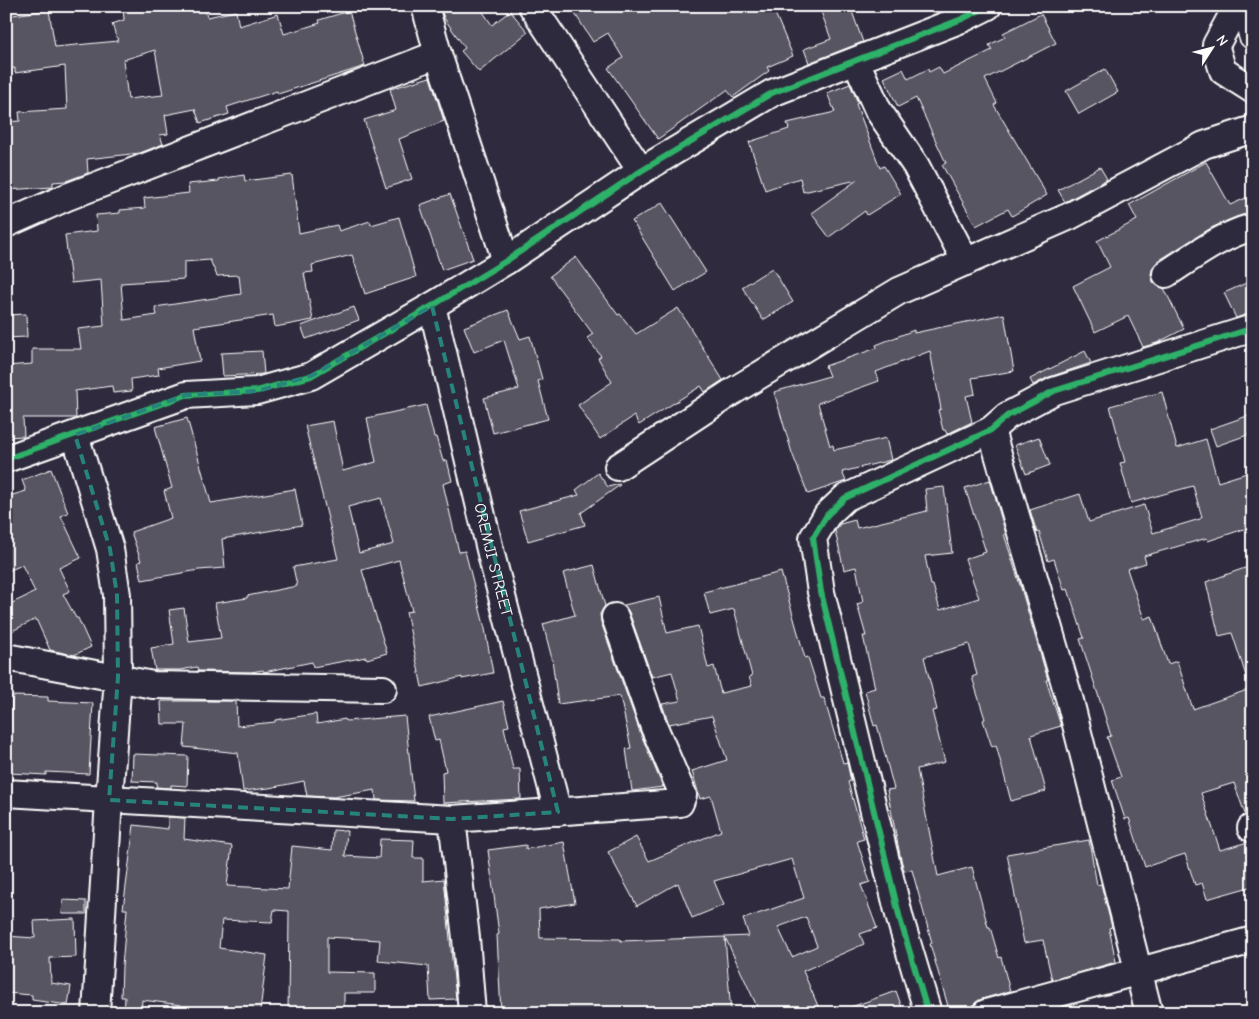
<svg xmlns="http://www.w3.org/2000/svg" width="1259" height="1019" font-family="'Comic Neue',sans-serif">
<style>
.building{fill:#595564;stroke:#fff;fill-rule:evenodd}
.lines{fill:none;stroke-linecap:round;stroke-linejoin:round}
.minor-casing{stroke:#fff;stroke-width:30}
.major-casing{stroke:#fff;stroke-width:31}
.minor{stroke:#2f2a3d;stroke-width:26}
.major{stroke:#2f2a3d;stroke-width:28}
.cycleway-casing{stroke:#2f2a3d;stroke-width:9}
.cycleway{stroke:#2db169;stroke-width:6}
.marked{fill:none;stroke:#27847c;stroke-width:4;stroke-dasharray:10 6;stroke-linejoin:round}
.labels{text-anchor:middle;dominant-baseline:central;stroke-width:4.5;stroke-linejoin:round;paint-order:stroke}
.street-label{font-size:16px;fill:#fff;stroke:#2f2a3d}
</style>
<rect width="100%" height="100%" fill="#2f2a3d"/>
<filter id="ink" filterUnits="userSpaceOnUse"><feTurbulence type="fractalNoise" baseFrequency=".02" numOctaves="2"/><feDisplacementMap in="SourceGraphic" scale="10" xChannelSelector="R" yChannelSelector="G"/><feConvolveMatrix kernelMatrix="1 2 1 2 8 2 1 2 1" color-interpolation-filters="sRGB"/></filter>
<g filter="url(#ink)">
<g class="building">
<path d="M123,6h79v3h3l2,8 29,-6 3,15 39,-12 6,20 36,-11 -1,-3 30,-9 16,55 -87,28 -1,-3 -50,16 2,7 -29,9 -5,-14 -30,6 3,19 -8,1 3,9 -23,9 -53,6 1,14 -22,8 -13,1v5l-47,3v-68l14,-1 -1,-9 48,-3 -2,-43 -50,7v-5l-9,1v-53l43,-6 6,37 63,-6 -6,-17 12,-4zM155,50l8,45 -35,4 -5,-39z"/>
<polygon points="451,6 479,6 492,25 510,11 528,32 479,72 461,51 465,48 444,18 442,12"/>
<polygon points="570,6 772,6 793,56 767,67 769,71 733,97 727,90 658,139 608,68 623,58 608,33 593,42"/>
<polygon points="819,6 850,6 863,42 809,63 804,49 831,39"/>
<polygon points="1041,14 1056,43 985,79 997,103 994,105 1047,195 1012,216 1008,209 976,226 942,165 946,163 916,98 898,107 884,78 903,69 908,79 928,69 929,72 939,67 943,74 992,50 989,45 1005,37 1003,33"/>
<polygon points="1105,69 1118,92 1079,114 1066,91"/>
<polygon points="430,77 444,121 399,139 412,179 386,188 364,120 396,110 390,89"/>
<polygon points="850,84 858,103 856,104 880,168 884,166 901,194 867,215 865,211 829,237 811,213 857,180 803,192 800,178 765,190 749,142 789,129 787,123 835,112 827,93"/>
<polygon points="1206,162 1230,205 1246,198 1253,212 1236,217 1211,228 1158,261 1153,267 1151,274 1153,282 1159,287 1164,288 1184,329 1157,343 1143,347 1128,316 1095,332 1073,286 1110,267 1097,241 1137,220 1129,205"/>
<polygon points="1100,167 1107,179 1065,202 1058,190"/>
<path d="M244,175l1,6 47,-6 7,58 38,-8 2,6 31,-10 1,4 28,-8 17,60 -51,17 -13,-39 -40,10 1,7 -9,1 9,47 -38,7 -2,-12 -79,12 6,34 -42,7 1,7 -28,4 1,12 -19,2 -1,-7 -37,5 1,27h-53l1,18 -18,1v-71l26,-2v-15h49l-3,-20 26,-3 -3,-46 -30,3 -6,-48 32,-4 -1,-16 24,-2v-3l25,-2 -1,-10 45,-5 -1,-9 31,-3v-2zM210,260l7,16 22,-1 2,19 -86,13 2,8 -33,5 -3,-37 63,-4v-17z"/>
<polygon points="450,194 473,259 442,270 420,205"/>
<polygon points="662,203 706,272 675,291 632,221"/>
<polygon points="576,257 618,315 620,314 636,334 678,308 723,380 705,392 701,386 639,425 634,416 600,439 578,405 612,382 598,358 601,356 587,338 593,334 550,276"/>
<polygon points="772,268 793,302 763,320 742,287"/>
<polygon points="1253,280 1253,312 1236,318 1224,293"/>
<polygon points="354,307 359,320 306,339 301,326"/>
<polygon points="508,310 520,339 530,336 542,379 538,381 548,419 493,433 484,398 519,389 504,340 474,352 464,327"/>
<polygon points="26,314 27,337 6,338 6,315"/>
<polygon points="1004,314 1014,371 972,378 975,394 966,396 972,422 947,434 945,430 943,430 938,410 941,409 930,351 876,372 879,381 818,403 830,446 833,445 834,450 886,438 891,460 842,472 846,481 808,494 792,453 774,392 829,376 825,366 877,348 876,345 914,330 914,333"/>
<polygon points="262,351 264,374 223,376 221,353"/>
<polygon points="1085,351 1091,363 1049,377 1033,385 1030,379"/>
<polygon points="1162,392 1177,448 1206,439 1218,482 1253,471 1253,526 1208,541 1207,538 1144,556 1146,563 1127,569 1144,619 1152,616 1168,664 1177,661 1193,709 1253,688 1253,813 1245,814 1234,783 1201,793 1220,850 1248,842 1253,858 1253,886 1207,899 1202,883 1195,885 1185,854 1145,867 1129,818 1125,819 1112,780 1121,777 1107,737 1111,736 1103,710 1080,639 1084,638 1068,589 1064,590 1054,559 1048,561 1039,532 1037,533 1030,510 1080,494 1089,522 1144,505 1153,533 1200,519 1202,517 1193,486 1131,503 1120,463 1125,462 1110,406"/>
<path d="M426,405l8,32h2l7,24 4,-1 5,21 -9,3 16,68 6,-1 20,78 8,44 -31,6v-2l-40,10 -16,-75 6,-1 -13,-51 -37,10 25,83 -20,6 -1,-2 -53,10 -1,-5 -48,10 -1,-2 -12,2 -53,-1 -1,-4 -17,3h-25l-4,-22 23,-4 -5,-34 15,-2 5,34 32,-4 -6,-35 32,-5v-2l50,-10 -4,-19 45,-8 -33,-133 28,-5 10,50 33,-9 -9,-44zM381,498l13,46 -35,9 -11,-46z"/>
<polygon points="1253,414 1253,433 1216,446 1210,429"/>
<polygon points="187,418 211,503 295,489 302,525 222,539 225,568 199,570 142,580 138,562 141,561 131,532 171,518 164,491 172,488 155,427"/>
<polygon points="1039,437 1050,465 1026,474 1015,445"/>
<polygon points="51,469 68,513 61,516 81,558 59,568 70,591 63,594 76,618 78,618 91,647 74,655 50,650 36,619 6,634 6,606 35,592 22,565 6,572 6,497 26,491 22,480"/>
<polygon points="598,473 608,487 619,484 620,485 581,513 585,525 528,541 519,511 579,495 576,490"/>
<polygon points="990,480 1006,534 1004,534 1021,588 1048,680 1046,680 1061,726 1031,735 1046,791 1011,801 996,745 992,747 983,720 985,719 972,677 977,675 969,644 924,657 937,710 932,711 945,762 917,769 938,876 972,867 988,927 990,927 999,958 1001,957 1010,991 982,999 975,1003 971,1011 950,1013 930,944 932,943 912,870 904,871 900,855 887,790 894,789 877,725 874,726 865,691 875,688 863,636 866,636 857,604 863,602 856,567 844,570 835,531 840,524 855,520 857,528 927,511 925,489 944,487 952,553 925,556 931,585 933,585 940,610 979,598 965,559 986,552 965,488"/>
<polygon points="594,565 605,606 600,614 601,622 640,732 663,787 632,791 626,749 631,748 620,696 558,704 552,659 543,624 575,615 563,573"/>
<polygon points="1253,565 1253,688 1250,688 1232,633 1219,636 1206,582"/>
<path d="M781,572l24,86 3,-1 13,41h3l19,65 4,-1 4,19 -3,1 16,57 -7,2 13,41 -9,3 16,43 -17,6 4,10 -61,27 18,42h-61l-35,-76 24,-1 -6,-17 61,-21 -12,-39 -78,22 10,24 -32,13 -14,-35 -41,23 -29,-54 28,-15 13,24 72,-30 -10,-35 -11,3 -8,-28 35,-11 -15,-44 -43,8 -7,-20 18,-3 -8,-29 -20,5 -23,-65 -5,-7 35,-8 8,36 31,-7 10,42 6,-2 7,27 31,-7 -3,-9 3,-1 -18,-67 -24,6 -6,-23zM806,917l11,29 -25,11 -14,-30z"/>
<polygon points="12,696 48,697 48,701 93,703 89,774 46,772 46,775 9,773"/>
<polygon points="161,701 236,701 237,726 275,722 275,720 316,714 317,724 345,719 346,721 405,716 414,801 376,800 375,790 334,797 307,796 304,781 269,788 243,791 238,753 184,747 186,724 162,724"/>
<polygon points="503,701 509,726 504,727 513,769 520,769 521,799 443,803 442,772 446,771 439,740 435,741 429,717"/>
<polygon points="133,754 188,756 187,786 171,785 171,788 156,787 157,782 132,781"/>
<polygon points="168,817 185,818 184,839 232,846 227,886 288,889 292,846 332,850 333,830 347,831 345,856 379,858 380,839 414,840 413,858 423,858 423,881 444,879 456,999 430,1000 428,966 378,961 380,940 327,937 327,972 375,973 375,993 344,993 344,1013 288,1013 289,911 274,910 272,922 222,920 219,948 267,955 260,1011 225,1006 224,1013 181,1013 181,1005 142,1000 141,1013 124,1013 125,997 121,997 122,966 127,909 123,909 134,825 168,829"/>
<polygon points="1089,840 1097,885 1101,884 1112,927 1109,928 1116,962 1052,980 1043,940 1024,943 1007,854"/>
<polygon points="564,842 575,903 539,909 540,938 620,939 621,941 725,937 731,1013 698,1013 698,1007 640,1008 614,1009 614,1012 584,1013 501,1013 497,935 499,934 488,850 526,845 526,849"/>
<polygon points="63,900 86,901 86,914 62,914"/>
<polygon points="75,919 76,957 50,958 51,983 71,986 68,1005 32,1000 32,995 6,993 6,936 35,938 34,921"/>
<polygon points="896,991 904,1013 840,1013 840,1011"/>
</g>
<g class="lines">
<defs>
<g id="minor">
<polyline points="425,6 438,54 506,261"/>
<polyline points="532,6 641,171"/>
<polyline points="1237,6 1216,45 1216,48 1223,71 1253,90"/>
<polyline points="856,61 878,110 916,166 966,262"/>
<polyline points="6,224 67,197 438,54"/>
<path d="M1166,274c28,-18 54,-38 87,-47"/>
<path id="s1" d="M432,306l60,252 66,254"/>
<polyline points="991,430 1070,701 1149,1013"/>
<polyline points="75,435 110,549 117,595 118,677 109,800 96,1013"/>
<polyline points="6,459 186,395 257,391 311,376 432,306 506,261 641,171 772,93 962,19 988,6"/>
<polyline points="618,467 735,390 899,291 1070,216 1204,145 1253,129"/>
<polyline points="6,657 153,685 383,689"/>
<polyline points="6,793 452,819 680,803 683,795 654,727 615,617"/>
<polyline points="452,819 466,938 472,1013"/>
<polyline points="1251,828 1253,828"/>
<polyline points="928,1013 900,919 821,592 813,538 827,515 845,498 991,430 1007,416 1054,391 1253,328"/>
<polyline points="986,1013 1253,940"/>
</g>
<polyline id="major" points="1246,6 1253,35"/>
</defs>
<use href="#minor" class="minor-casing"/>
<use href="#major" class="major-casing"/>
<use href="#minor" class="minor"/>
<use href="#major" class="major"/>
<defs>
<g id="cycleway">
<polyline points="6,459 186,395 257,391 311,376 432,306 506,261 641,171 772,93 962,19 988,6"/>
<polyline points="928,1013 900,919 821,592 813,538 827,515 845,498 991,430 1007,416 1054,391 1253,328"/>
</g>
</defs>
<use href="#cycleway" class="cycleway-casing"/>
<use href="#cycleway" class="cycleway"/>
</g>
</g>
<path class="marked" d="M432,306l126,506 -106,7 -343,-19 9,-123 -1,-82 -7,-46 -35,-114 111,-40 71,-4 54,-15z"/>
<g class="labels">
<g class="street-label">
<text stroke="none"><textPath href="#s1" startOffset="261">OREMJI STREET</textPath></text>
</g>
</g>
<rect width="1259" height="1019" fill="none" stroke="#2f2a3d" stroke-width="25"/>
<rect x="12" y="12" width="1234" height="994" fill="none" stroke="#fff" stroke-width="2" filter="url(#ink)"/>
<g transform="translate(1212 48) rotate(54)" stroke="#2f2a3d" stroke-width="4" paint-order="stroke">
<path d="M0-4L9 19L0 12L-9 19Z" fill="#ffffff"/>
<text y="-8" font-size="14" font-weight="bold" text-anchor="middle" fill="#ffffff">N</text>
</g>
</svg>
